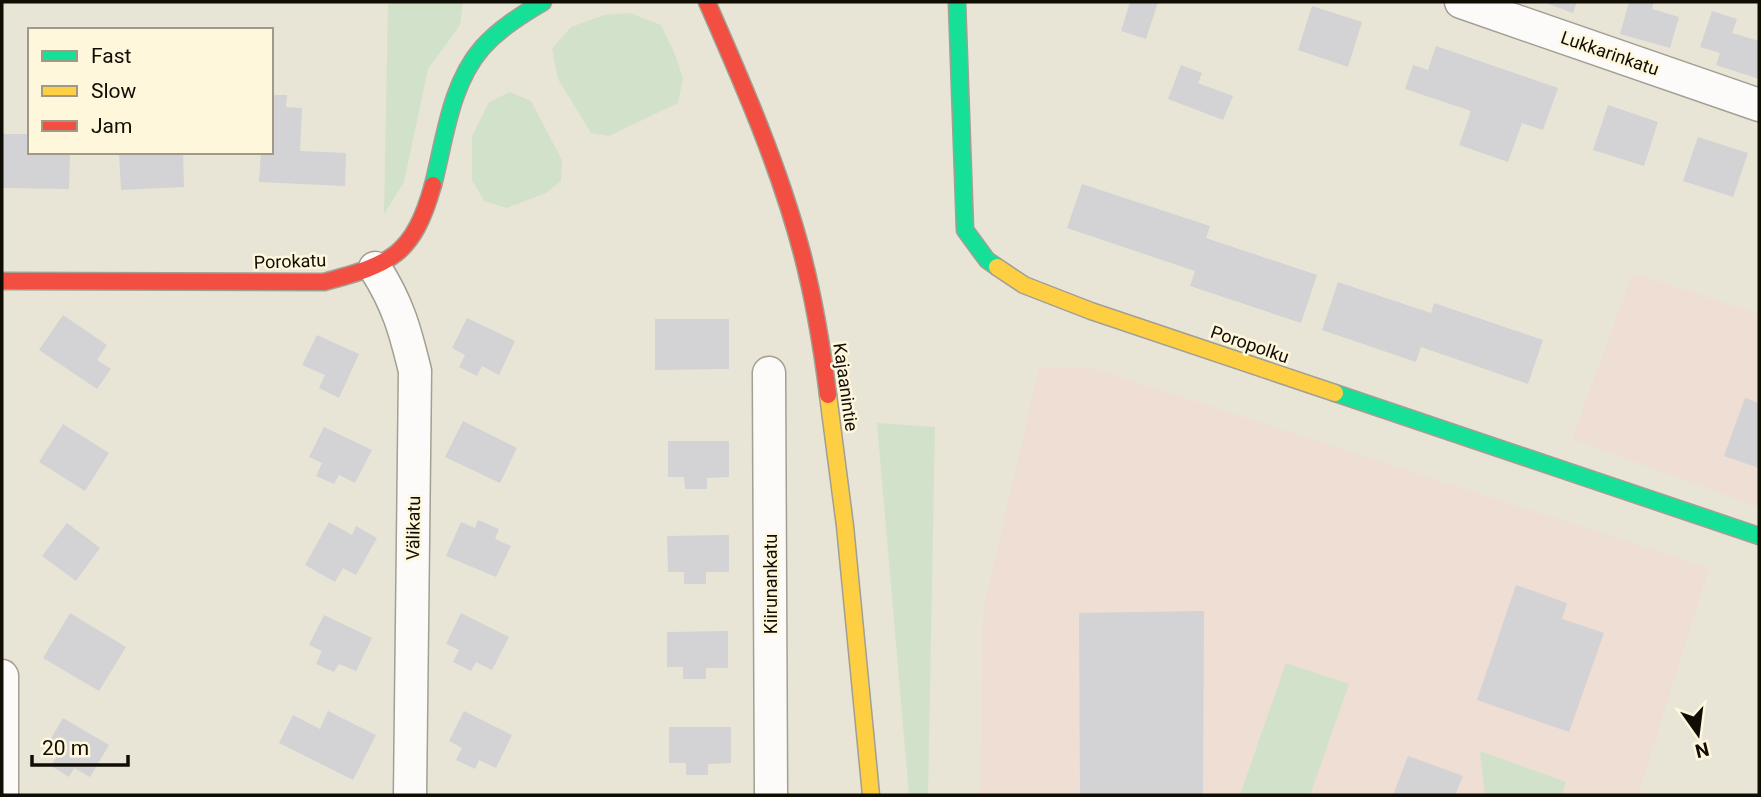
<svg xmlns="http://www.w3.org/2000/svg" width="1761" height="797" font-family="Roboto,sans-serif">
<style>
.education{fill:#eeded4}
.green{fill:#d2e1ca}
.building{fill:#d3d2d5}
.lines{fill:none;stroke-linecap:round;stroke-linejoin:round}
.street-casing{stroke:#a29f93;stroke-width:35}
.fast-casing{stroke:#a29f93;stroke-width:19}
.slow-casing{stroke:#a29f93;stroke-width:19}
.jam-casing{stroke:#a29f93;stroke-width:19}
.street{stroke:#fcfbf9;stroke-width:32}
.fast{stroke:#16e098;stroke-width:16}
.slow{stroke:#ffcf43;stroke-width:16}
.jam{stroke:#f24e42;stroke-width:16}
.labels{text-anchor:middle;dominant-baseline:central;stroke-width:5;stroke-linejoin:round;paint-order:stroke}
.street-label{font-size:18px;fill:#100d05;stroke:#fef7db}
</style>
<rect width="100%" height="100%" fill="#e9e5d6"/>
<g class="education">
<polygon points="1633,273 1759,314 1759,507 1572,439"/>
<polygon points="1039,368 1092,368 1709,568 1638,795 980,795 983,611"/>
</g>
<g class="green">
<polygon points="388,2 463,2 460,25 428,69 404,182 384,214"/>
<polygon points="630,13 661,25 674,52 683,78 678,103 609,136 591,133 558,79 552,49 571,27 604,15"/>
<polygon points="510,92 531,101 562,160 561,181 546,193 507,208 484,201 472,180 472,136 489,102"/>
<polygon points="877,423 935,427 928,795 909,795"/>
<polygon points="1286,663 1349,684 1310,795 1240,795"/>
<polygon points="1480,751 1566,782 1562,795 1485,795"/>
</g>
<g class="building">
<polygon points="1130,2 1158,2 1146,39 1121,31"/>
<polygon points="1543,2 1577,2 1573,13"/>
<polygon points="1629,2 1654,2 1652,9 1679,17 1670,48 1620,34"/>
<polygon points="1312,6 1362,22 1348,67 1298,50"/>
<polygon points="1712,11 1737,19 1732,33 1759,41 1759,79 1716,65 1720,53 1700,47"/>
<polygon points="1436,46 1558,88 1543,130 1522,123 1508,162 1459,145 1471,111 1405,89 1413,65 1428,70"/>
<polygon points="1181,65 1202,73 1198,83 1233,96 1223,120 1168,99"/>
<polygon points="271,95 287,95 286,107 302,108 300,151 346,153 345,186 259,182 261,152 271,152"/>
<polygon points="1608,105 1658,122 1644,166 1593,150"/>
<polygon points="27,110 30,110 30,152 70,152 69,189 2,188 2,134 27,134"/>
<polygon points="1698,137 1748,153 1733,197 1683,181"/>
<polygon points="119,152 183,152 184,187 121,190"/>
<polygon points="1082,184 1210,226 1206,238 1317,275 1301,323 1190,286 1195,271 1067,228"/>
<polygon points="1338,282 1431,313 1434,303 1543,340 1528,384 1421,347 1416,362 1322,330"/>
<polygon points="63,315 107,345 97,360 111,369 97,389 39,350"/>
<polygon points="467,318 515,341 499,375 482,366 477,376 459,367 465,355 452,348"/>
<polygon points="655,319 729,319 729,369 655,370"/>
<polygon points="317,335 359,354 339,398 319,388 325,375 302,365"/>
<polygon points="1745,398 1759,403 1759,468 1724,456"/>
<polygon points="463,421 517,448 500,483 445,457"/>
<polygon points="63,424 109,453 85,491 39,462"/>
<polygon points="324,427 372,450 355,483 339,475 334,484 316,476 322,463 309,457"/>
<polygon points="668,441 729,441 729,477 707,478 707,489 685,489 684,477 668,477"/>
<polygon points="478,520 499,529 495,539 511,546 496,577 446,556 461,522 475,528"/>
<polygon points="329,522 352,535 356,526 377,538 356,575 343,568 335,582 305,565"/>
<polygon points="67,523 100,548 76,581 42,556"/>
<polygon points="729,535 729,572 706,572 706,584 684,584 684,572 668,572 667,536"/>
<polygon points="1516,585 1567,603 1562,619 1604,633 1569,732 1477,700"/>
<polygon points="1204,611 1203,795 1080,795 1079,613"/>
<polygon points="70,613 126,647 99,691 43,658"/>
<polygon points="461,613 509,637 492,670 476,662 471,671 453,662 459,650 446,644"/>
<polygon points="324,615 372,638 356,671 339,664 334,672 316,664 322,651 309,645"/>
<polygon points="728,631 728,668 706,668 706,679 683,679 683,667 667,667 667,632"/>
<polygon points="328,711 376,735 353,780 279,743 293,715 320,729"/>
<polygon points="464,711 512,735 496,768 479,760 475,769 456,760 462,748 449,741"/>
<polygon points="63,718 109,745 90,777 74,768 69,777 51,766 58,754 46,747"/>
<polygon points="669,727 731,727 731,763 708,764 708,775 686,775 686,763 669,763"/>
<polygon points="1408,756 1463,776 1455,795 1393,795"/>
</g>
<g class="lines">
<defs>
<g id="street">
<polyline points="1461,2 1759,105"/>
<path d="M375,268c23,36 30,62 40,103l-5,424"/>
<polyline points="769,373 771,795"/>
<polyline points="2,676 2,795"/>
</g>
<g id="fast">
<polyline points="957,2 965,230 987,260 997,267"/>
<path d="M433,185c12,-46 17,-100 49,-137 17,-19 39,-33 61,-46"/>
<polyline points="1335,393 1759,536"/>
</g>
<g id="slow">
<polyline points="997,267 1024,285 1091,311 1335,393"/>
<polyline points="828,395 845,526 871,795"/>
</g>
<g id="jam">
<path d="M707,2c36,82 72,164 95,251 12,46 20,94 26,142"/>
<path d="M2,281l322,1c67,-18 89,-26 109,-97"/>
</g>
</defs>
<use href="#street" class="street-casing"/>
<use href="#fast" class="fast-casing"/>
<use href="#slow" class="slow-casing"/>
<use href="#jam" class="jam-casing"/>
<use href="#street" class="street"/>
<use href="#fast" class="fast"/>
<use href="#slow" class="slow"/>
<use href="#jam" class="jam"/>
</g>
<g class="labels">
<g class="street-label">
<text transform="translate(1610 53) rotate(19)">Lukkarinkatu</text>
<text transform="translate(290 261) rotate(-2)">Porokatu</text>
<text transform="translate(1250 344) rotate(19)">Poropolku</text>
<text transform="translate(846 387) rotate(82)">Kajaanintie</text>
<text transform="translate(413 528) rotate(-89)">Välikatu</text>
<text transform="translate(770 584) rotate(-90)">Kiirunankatu</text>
</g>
</g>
<rect width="1761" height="797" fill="none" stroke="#100d05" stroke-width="7"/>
<rect x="28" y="28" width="245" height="126" fill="#fef7db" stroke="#9f9985" stroke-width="2"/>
<rect x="42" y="51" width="35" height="10" fill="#16e098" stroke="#9f9985" stroke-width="2"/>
<text x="91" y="63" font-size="21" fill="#100d05">Fast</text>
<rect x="42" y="86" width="35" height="10" fill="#ffcf43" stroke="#9f9985" stroke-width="2"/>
<text x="91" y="98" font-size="21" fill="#100d05">Slow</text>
<rect x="42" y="121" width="35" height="10" fill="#f24e42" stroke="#9f9985" stroke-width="2"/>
<text x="91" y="133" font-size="21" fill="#100d05">Jam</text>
<g transform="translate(1698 734) rotate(166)" stroke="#fef7db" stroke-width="5" paint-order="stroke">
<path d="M0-5L12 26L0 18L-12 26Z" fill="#100d05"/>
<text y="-10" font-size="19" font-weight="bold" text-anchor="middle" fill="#100d05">N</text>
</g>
<path d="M32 755v10h96v-10" fill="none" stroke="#100d05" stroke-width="3.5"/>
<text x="42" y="755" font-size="21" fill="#100d05" stroke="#fef7db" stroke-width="5" paint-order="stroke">20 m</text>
</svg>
